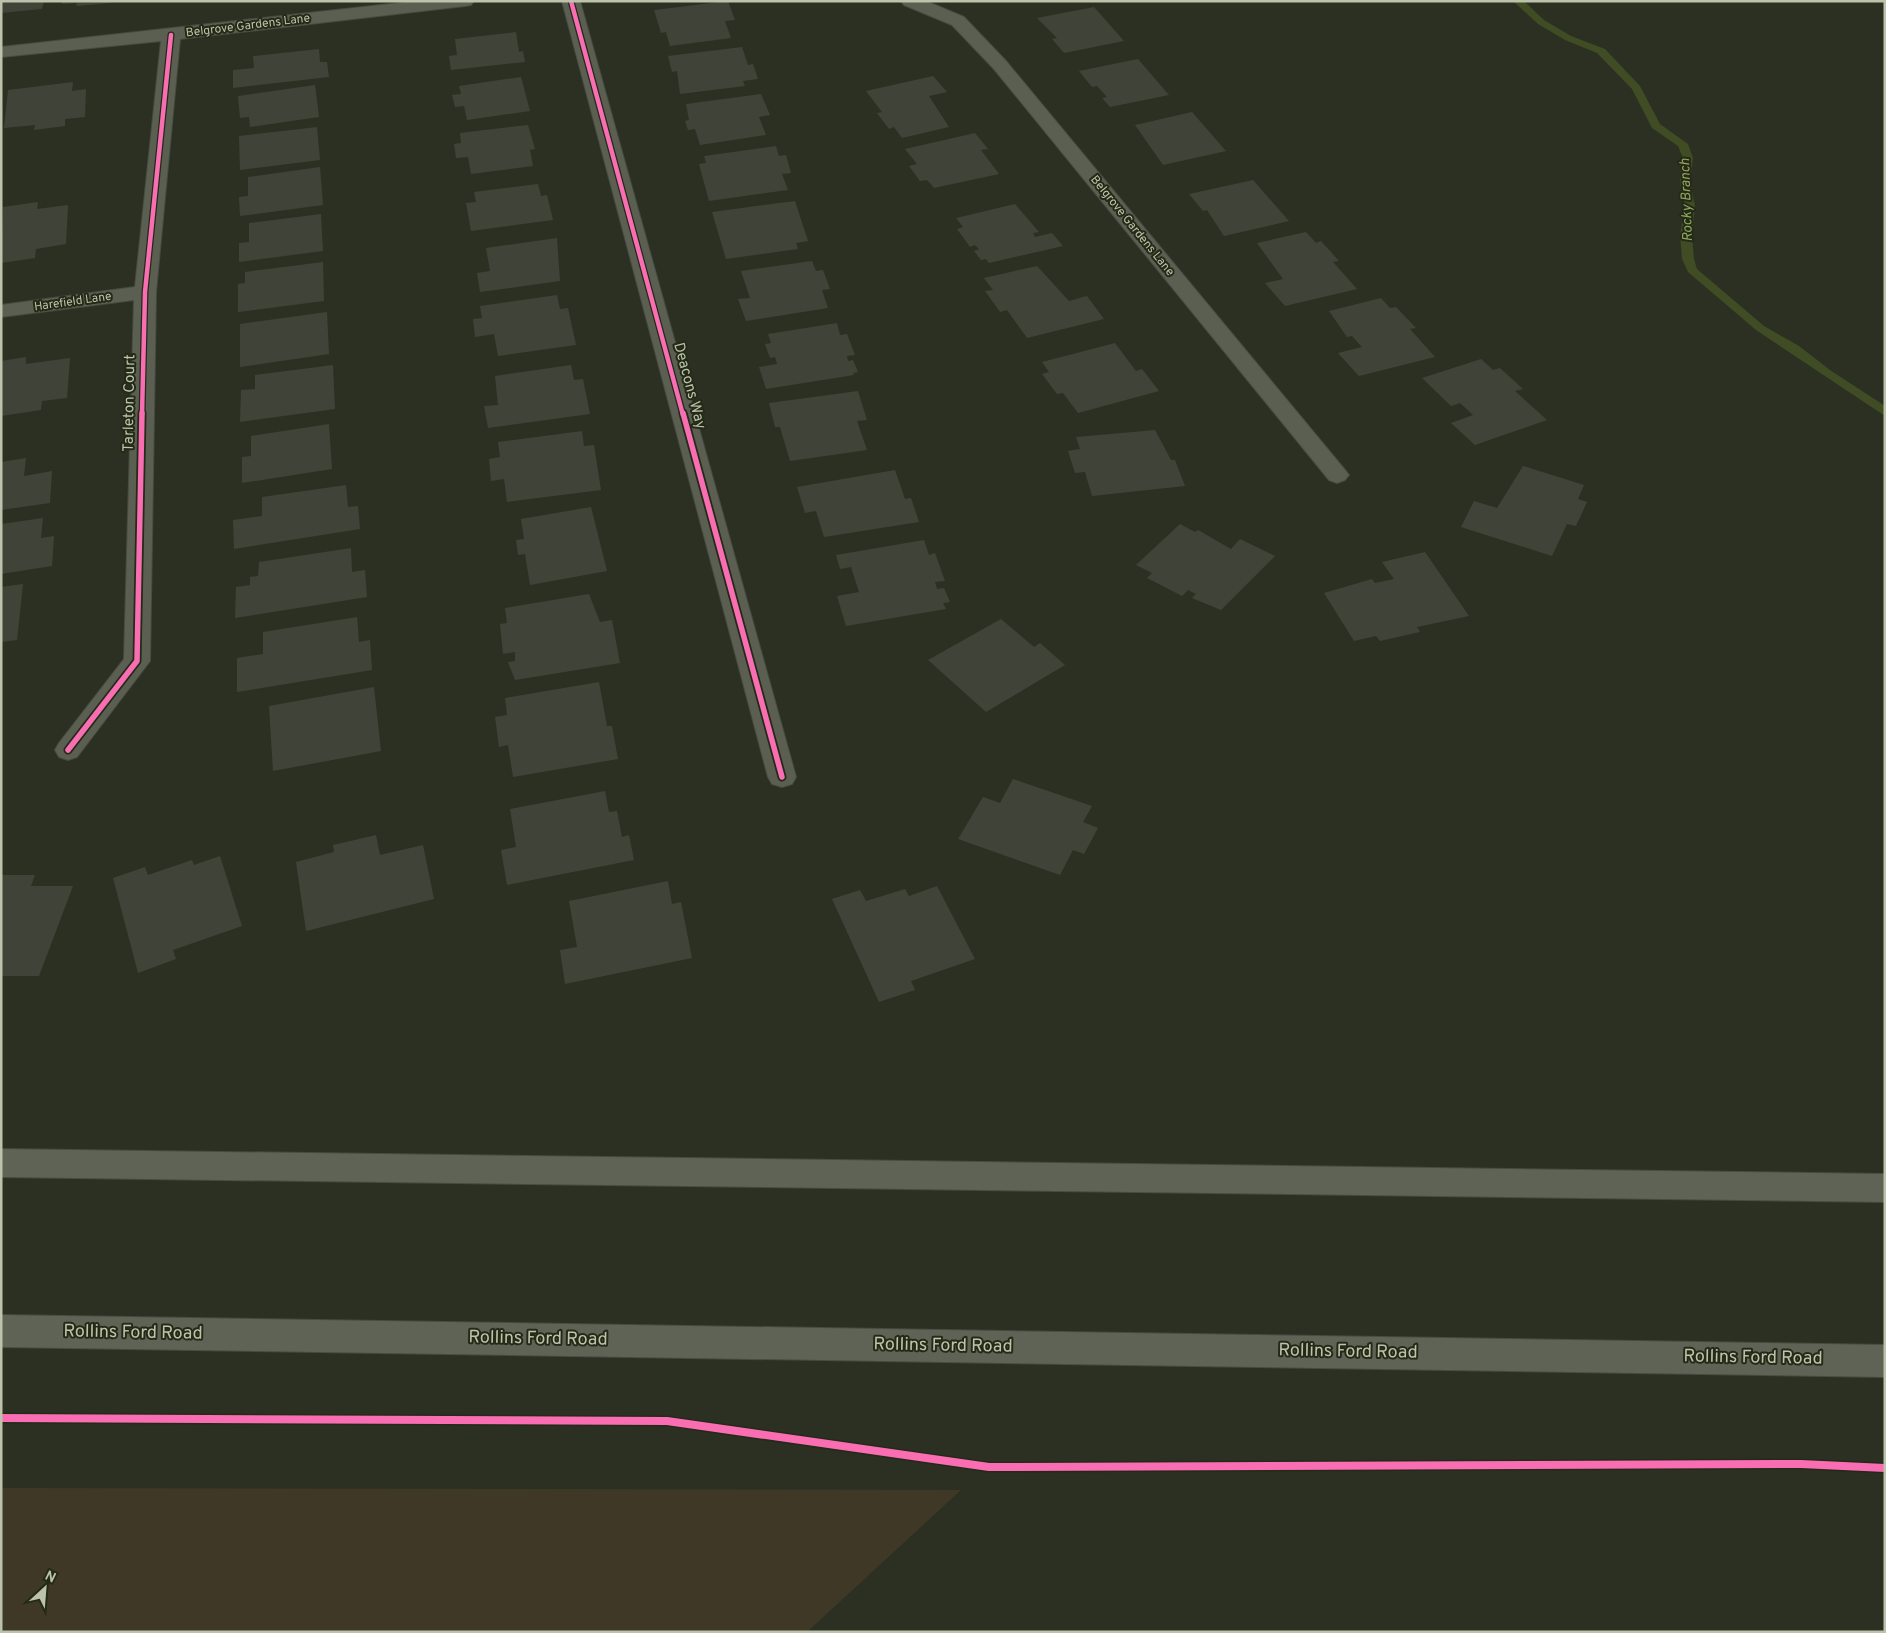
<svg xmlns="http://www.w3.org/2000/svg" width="1886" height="1633" font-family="Overpass,sans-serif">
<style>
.green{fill:#3f3826}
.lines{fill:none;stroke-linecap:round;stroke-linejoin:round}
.stream{fill:#3f4c24;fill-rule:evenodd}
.building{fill:#404438}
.street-casing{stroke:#474b40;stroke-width:2}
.secondary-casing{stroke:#474b40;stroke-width:2}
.street{fill:#5a5f52;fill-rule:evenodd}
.secondary{fill:#5f6356;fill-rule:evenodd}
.cycleway-far2-casing{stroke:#242a17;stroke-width:7}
.cycleway-far1-casing{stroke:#242a17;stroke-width:9}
.cycleway-casing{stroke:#242a17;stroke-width:11}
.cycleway-far2{stroke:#f96db3;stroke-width:4.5}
.cycleway-far1{stroke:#f96db3;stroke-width:5.5}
.cycleway{stroke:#f96db3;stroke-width:8}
.labels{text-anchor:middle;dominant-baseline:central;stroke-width:4;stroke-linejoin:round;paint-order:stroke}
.far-street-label{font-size:12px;fill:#bbc4aa;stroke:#242a17}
.far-water-label{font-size:14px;font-style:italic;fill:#91a660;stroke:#242a17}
.street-label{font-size:15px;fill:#bbc4aa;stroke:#242a17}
.near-street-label{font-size:18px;fill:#bbc4aa;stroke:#242a17}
</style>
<rect width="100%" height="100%" fill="#2c3023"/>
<polygon class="green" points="1,1488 8,1488 961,1490 807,1632 1,1632"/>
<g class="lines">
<polygon class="stream" points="1513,1 1524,1 1544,20 1571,36 1605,49 1640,86 1660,124 1688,144 1693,158 1690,182 1695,206 1692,235 1694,259 1697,269 1764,326 1799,346 1830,370 1885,406 1885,416 1756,330 1688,272 1682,259 1680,235 1685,206 1680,182 1683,158 1678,146 1652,128 1632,89 1597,53 1565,40 1538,24"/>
</g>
<g class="building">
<polygon points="1,1 44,1 42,9 1,13"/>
<polygon points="62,1 111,1 111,3 76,6 77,3 62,4"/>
<polygon points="728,1 735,20 725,21 731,38 670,46 666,32 661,33 654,10"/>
<polygon points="1094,7 1124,41 1064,53 1052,39 1057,38 1037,18"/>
<polygon points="516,32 519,52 523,51 525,62 451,70 449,56 457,55 455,39"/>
<polygon points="742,47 748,65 753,64 758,79 743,81 745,86 680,94 677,71 672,72 668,56"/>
<polygon points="319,49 320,62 327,62 329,77 233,88 233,70 254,68 253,56"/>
<polygon points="1138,59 1169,95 1110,107 1102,98 1107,97 1097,86 1092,87 1079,71"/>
<polygon points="933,76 947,92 929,96 949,127 902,138 894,127 889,129 877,113 882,112 866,91"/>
<polygon points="521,77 530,111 467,120 464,106 455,107 452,95 461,94 459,86"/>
<polygon points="73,82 72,91 86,89 85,117 65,119 65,126 34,130 35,125 4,128 8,90"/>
<polygon points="315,85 319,117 250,127 249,117 240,118 238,96"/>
<polygon points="761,94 770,115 759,117 766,135 700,145 695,129 688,130 685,121 689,120 686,104"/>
<polygon points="1192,112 1226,151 1163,165 1135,125"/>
<polygon points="528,125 535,149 530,150 533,166 471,174 468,157 456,158 454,144 461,143 460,133"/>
<polygon points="317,127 320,160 240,170 239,136"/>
<polygon points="975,133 988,149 981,150 999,174 934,188 927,180 920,181 909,166 917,164 905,149"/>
<polygon points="776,146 779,156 786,155 791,173 782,174 788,190 709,201 699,164 706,163 704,156"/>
<polygon points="320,167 323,205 240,216 239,197 248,196 248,177"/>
<polygon points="1253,180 1289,221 1224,236 1207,210 1203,211 1189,194"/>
<polygon points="538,184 541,196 547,195 553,220 471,231 466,203 476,202 474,192"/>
<polygon points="795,201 808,241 796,243 798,249 726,259 712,212"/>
<polygon points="38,202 37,209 68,205 66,244 36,249 35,258 1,263 3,207"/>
<polygon points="1015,204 1039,232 1033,233 1035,237 1052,233 1063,246 989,263 986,259 981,260 974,251 979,249 975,245 970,247 957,229 963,227 956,218"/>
<polygon points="321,214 323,251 239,262 239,243 249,242 249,223"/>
<polygon points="1306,232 1316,243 1321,241 1339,261 1333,262 1357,289 1285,306 1265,283 1283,279 1257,243"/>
<polygon points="557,238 560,281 480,292 477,273 490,271 486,248"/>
<polygon points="812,261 816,271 823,270 830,289 822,290 828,308 746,321 738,299 750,298 741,271"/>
<polygon points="323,262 324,301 238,312 238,284 245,283 245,272"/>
<polygon points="1037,266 1069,301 1087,296 1104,319 1027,338 1007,310 1000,312 985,291 993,290 984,278"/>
<polygon points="557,295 560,309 568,308 576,345 498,356 494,334 475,337 473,319 482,318 480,306"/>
<polygon points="1381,298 1390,308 1396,307 1416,328 1410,329 1435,357 1359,376 1338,353 1362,347 1352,336 1347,337 1329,311"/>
<polygon points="327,312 329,354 240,367 240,324"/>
<polygon points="837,323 840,335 847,334 855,355 847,356 848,361 853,360 858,372 853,373 854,375 766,389 759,367 777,364 775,357 770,358 765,344 771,343 768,334"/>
<polygon points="1115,343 1136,371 1142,369 1159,391 1078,413 1063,393 1057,394 1042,374 1049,372 1042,362"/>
<polygon points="26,357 26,364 70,358 67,398 42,401 41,410 1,416 1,361"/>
<polygon points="1481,359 1493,370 1500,368 1523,389 1515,391 1547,420 1475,445 1451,423 1473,415 1460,403 1451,406 1422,378"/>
<polygon points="333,365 335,409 240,422 241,390 255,389 255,375"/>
<polygon points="571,365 574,380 583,379 590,414 488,428 484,406 498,405 495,376"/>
<polygon points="858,391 867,420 857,421 867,450 790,461 780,427 775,427 769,403"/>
<polygon points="329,424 332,469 242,483 242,457 251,456 251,436"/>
<polygon points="1155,430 1171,460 1175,460 1185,486 1092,496 1085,472 1075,473 1068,451 1080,449 1076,437"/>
<polygon points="582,431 584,446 594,445 601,490 507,502 504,479 491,481 489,459 500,457 498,442"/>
<polygon points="26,458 24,476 52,471 50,503 1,510 1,462"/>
<polygon points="1523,466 1584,485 1578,499 1587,502 1576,526 1567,524 1552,556 1461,527 1474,501 1497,508"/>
<polygon points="895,470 905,499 911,498 919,522 824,537 816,511 805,513 797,487"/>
<polygon points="346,485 348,507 358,506 360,529 234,549 233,520 262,516 262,497"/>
<polygon points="591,507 607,571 530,585 525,554 518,555 516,540 524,539 521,519"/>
<polygon points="43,518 41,538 54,536 52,566 1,574 1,524"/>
<polygon points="1180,524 1195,532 1198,530 1231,549 1240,539 1275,556 1221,610 1192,598 1196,594 1188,590 1182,596 1147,578 1152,573 1136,565"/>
<polygon points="924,540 929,555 935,553 945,581 935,582 937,589 944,588 950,602 943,603 946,609 846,626 837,596 859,592 851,567 840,569 836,555"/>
<polygon points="351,548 352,572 365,570 367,597 235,618 236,587 250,585 250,577 258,576 259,562"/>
<polygon points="1425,552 1469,616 1417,627 1420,632 1380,641 1376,636 1354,641 1324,593 1372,579 1375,583 1394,579 1382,562"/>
<polygon points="23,584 17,640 1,642 1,587"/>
<polygon points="589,594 600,622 612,620 620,663 515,680 508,662 515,661 515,652 503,654 500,624 507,623 505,608"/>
<polygon points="357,617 359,642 370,640 372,670 237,692 237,658 263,654 263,632"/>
<polygon points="1001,619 1034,647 1040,643 1065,665 986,712 928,660"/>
<polygon points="599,682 607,726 612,726 618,759 513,777 508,745 499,747 495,717 507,715 505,698"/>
<polygon points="374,687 381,751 273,771 269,706"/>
<polygon points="1013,779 1092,806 1083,822 1098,828 1084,854 1073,850 1060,875 958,839 983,797 1000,803"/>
<polygon points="605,791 609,812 617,811 622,837 629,835 634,860 507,885 501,850 516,847 510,809"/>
<polygon points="376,835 380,855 423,845 434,899 306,931 296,862 334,852 333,845"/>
<polygon points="220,856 242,926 173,950 176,959 138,973 113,878 145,867 148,875 192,860 194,865"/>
<polygon points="1,875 35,875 31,886 73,886 39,976 1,976"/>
<polygon points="668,881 672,904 681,902 692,958 565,984 560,950 577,947 569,901"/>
<polygon points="937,886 975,959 911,981 915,990 879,1002 832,899 860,890 866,901 905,889 909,896"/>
</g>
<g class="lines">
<defs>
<g id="street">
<polygon points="417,1 474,1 471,5 465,6 180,39 156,292 150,661 77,757 68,760 59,757 55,750 59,743 124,659 134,300 1,317 1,305 135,287 161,41 1,57 1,47"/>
<polygon points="562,1 580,1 796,777 792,784 782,787 772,784 768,777"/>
<polygon points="901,1 926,1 964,17 1006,61 1345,470 1349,475 1345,480 1337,483 1329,480 994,69 952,25 904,5"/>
</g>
<g id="secondary">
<polygon points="1,1149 1885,1174 1885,1202 1,1177"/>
<polygon points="1,1315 1885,1345 1885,1377 1,1347"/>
</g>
</defs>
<use href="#street" class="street-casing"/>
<use href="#secondary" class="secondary-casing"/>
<use href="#street" class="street"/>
<use href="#secondary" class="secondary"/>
<defs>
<g id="cycleway-far2">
<polyline points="571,1 683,415"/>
<polyline points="142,415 145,292 171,35"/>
</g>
<g id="cycleway-far1">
<polyline points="683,413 782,777"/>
<polyline points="68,750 137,661 142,413"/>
</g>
<polyline id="cycleway" points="1,1418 667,1421 989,1467 1801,1464 1885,1468"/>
</defs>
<use href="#cycleway-far2" class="cycleway-far2-casing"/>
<use href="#cycleway-far1" class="cycleway-far1-casing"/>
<use href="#cycleway" class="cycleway-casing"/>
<use href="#cycleway-far2" class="cycleway-far2"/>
<use href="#cycleway-far1" class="cycleway-far1"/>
<use href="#cycleway" class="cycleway"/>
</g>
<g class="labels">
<g class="far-street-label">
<text transform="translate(248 26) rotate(-7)">Belgrove Gardens Lane</text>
<text transform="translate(1132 226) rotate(51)">Belgrove Gardens Lane</text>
<text transform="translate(73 302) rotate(-8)">Harefield Lane</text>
</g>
<g class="far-water-label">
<text transform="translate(1687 200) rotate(-92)">Rocky Branch</text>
</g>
<g class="street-label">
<text transform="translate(689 386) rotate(75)">Deacons Way</text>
<text transform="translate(130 403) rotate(-89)">Tarleton Court</text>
</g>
<g class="near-street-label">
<text transform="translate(133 1333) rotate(1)">Rollins Ford Road</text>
<text transform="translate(538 1339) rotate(1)">Rollins Ford Road</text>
<text transform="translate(943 1346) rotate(1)">Rollins Ford Road</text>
<text transform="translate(1348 1352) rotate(1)">Rollins Ford Road</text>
<text transform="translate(1753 1358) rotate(1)">Rollins Ford Road</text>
</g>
</g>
<rect width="1886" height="1633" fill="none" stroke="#bbc4aa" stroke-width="5"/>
<g transform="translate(45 1588) rotate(26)" stroke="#242a17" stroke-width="4" paint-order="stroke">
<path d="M0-4L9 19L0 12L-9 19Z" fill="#bbc4aa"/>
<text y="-8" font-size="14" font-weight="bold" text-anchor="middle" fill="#bbc4aa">N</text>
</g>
</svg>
